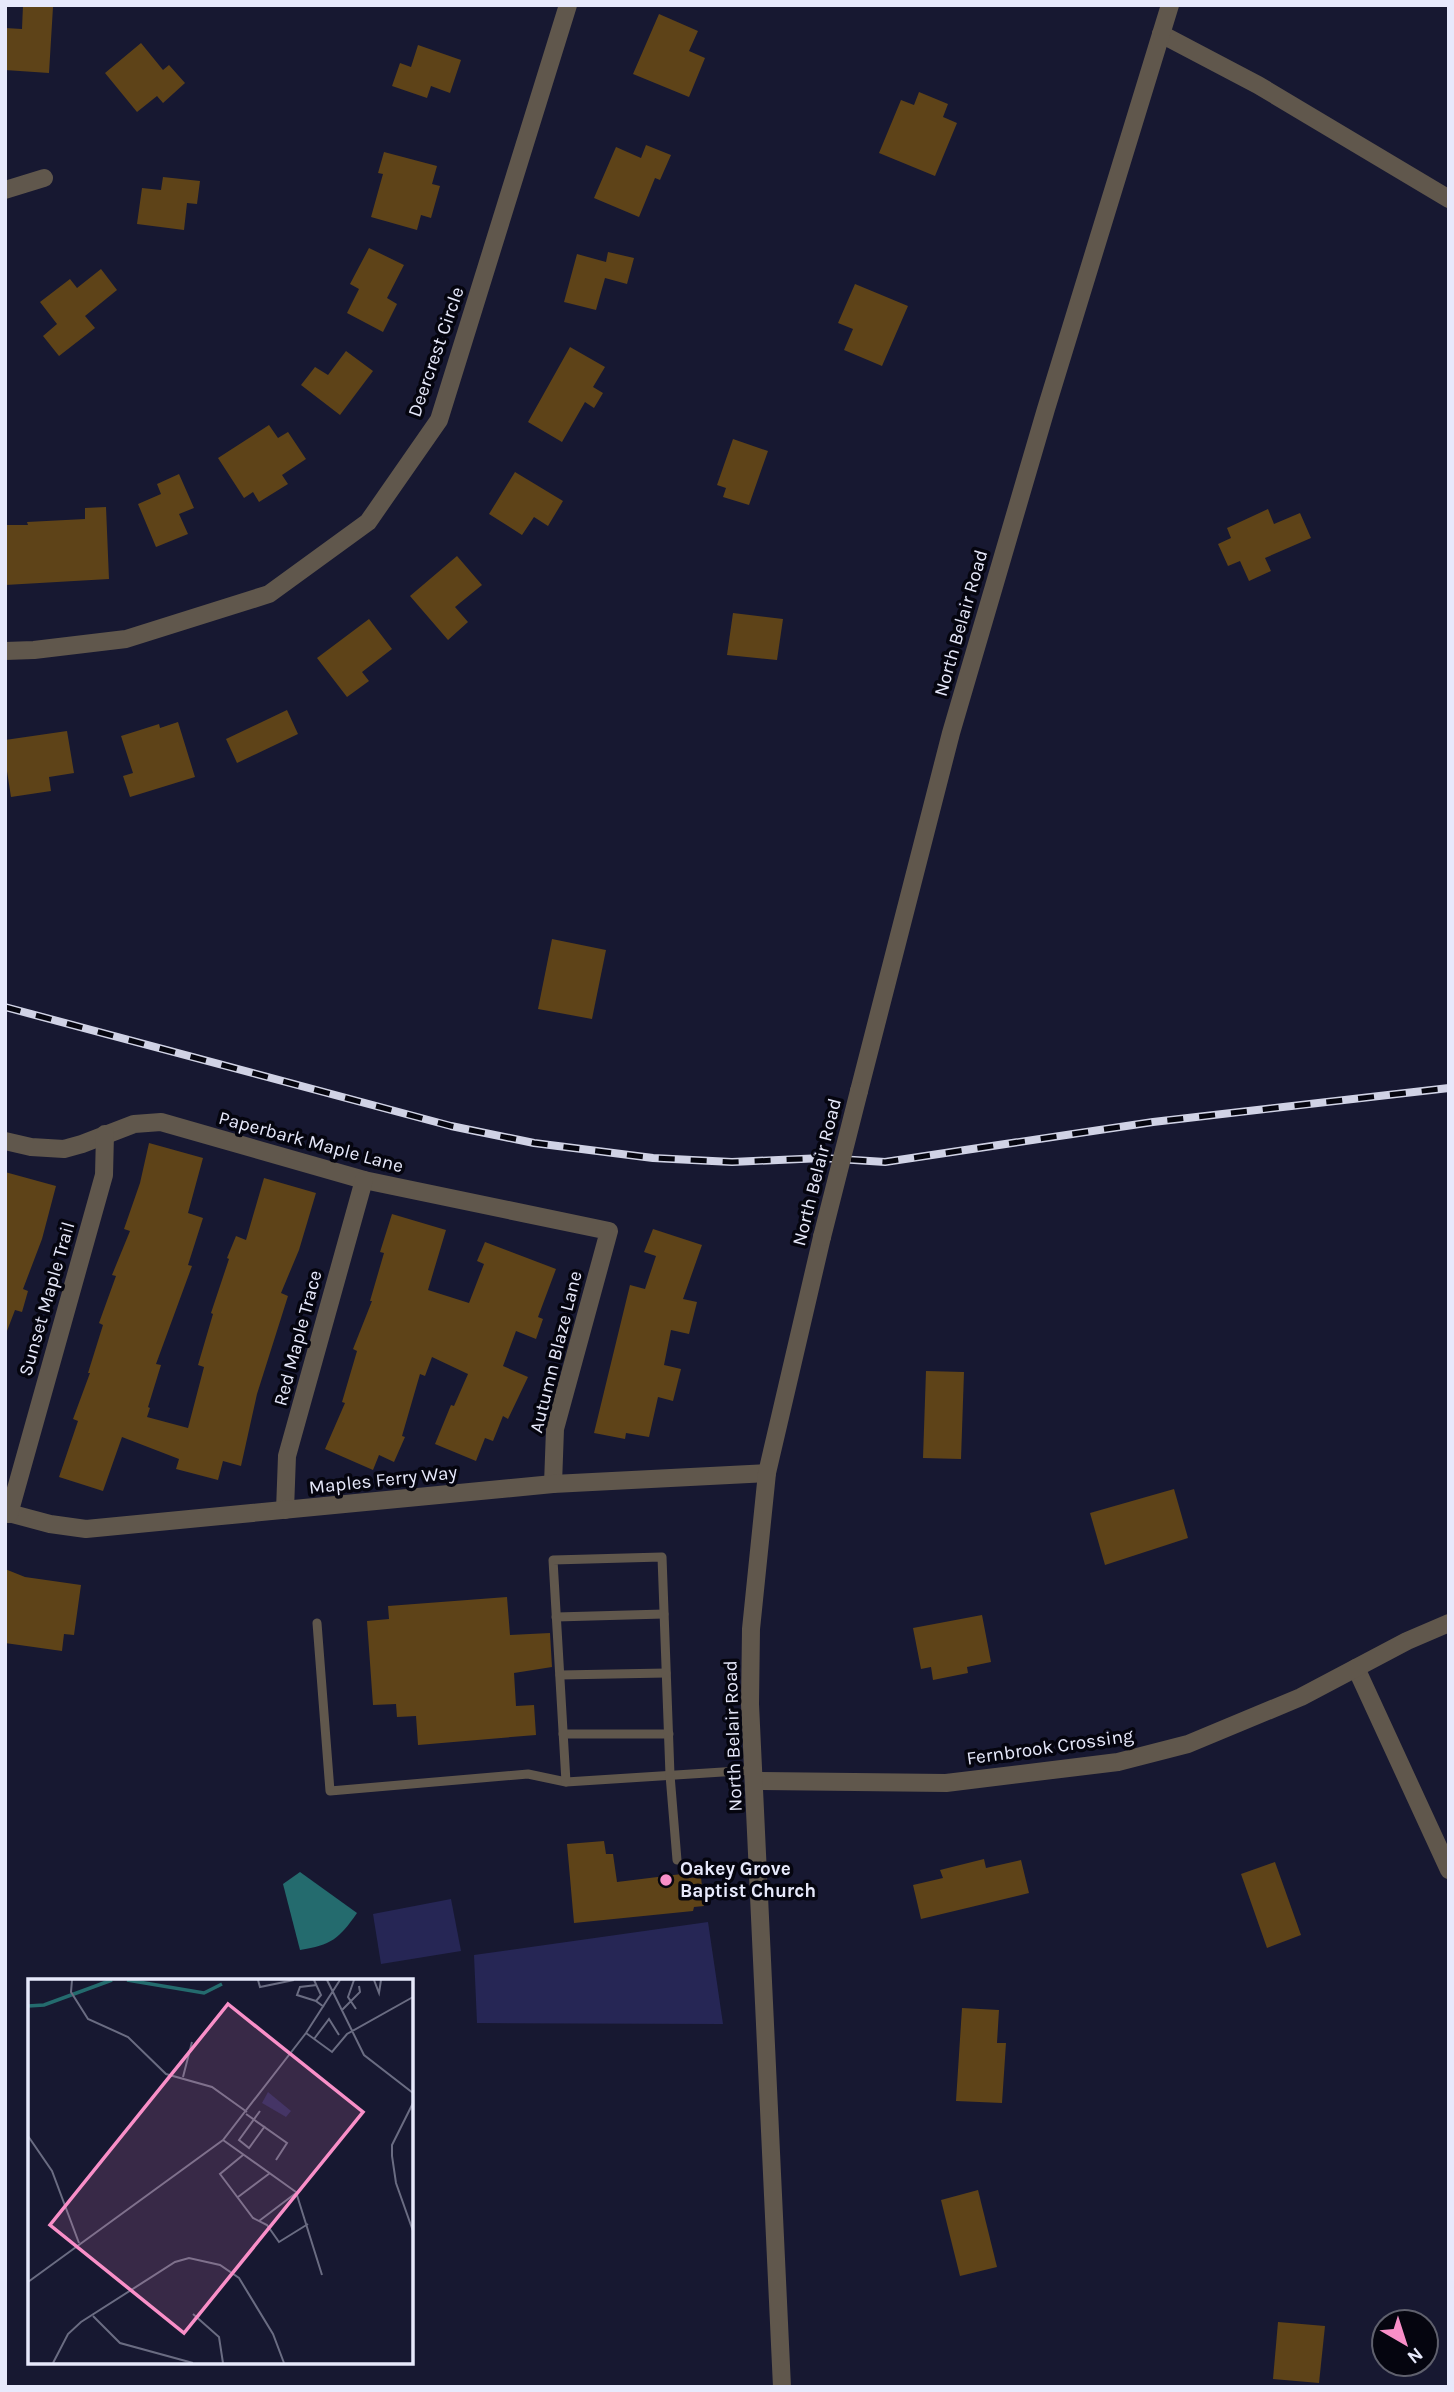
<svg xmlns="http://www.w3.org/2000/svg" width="1454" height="2392" font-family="Karla,sans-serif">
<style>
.green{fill:#262655}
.water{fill:#246b6e}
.building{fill:#5e4318}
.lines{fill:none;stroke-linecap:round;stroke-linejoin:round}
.service{stroke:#60574c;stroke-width:9}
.minor{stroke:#60574c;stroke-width:18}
.tertiary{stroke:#60574c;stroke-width:18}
.rail-casing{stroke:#d0d2e5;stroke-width:8}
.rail{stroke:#05050f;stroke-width:5;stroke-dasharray:16;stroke-linecap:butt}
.tertiary-bridge{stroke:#60574c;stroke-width:18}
.poi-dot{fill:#f98fc8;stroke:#05050f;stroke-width:2.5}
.labels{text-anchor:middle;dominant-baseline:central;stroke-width:7;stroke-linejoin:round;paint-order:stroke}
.street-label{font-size:19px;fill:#e7e9fb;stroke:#05050f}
.poi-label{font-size:19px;font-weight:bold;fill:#e7e9fb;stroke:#05050f;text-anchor:start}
.inset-river{fill:none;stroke:#246b6e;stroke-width:3.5}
.inset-road{fill:none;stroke:#6a6c82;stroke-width:2}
.view{fill:#f98fc8;fill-opacity:0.15;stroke:#f98fc8;stroke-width:3.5}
.inset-edge{fill:none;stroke:#e7e9fb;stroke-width:3.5}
</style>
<rect width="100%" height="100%" fill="#171831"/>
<g class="green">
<polygon points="451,1899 461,1951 381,1964 373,1914"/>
<polygon points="708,1922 723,2024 477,2023 474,1955"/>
</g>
<path class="water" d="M300,1872l57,41c-18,26 -26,32 -57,37l-17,-66z"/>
<g class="building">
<polygon points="23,5 53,7 49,73 5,70 5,28 22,29"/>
<polygon points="659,14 698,31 689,51 705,58 689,97 633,74"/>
<polygon points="141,43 163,70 169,65 185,83 163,103 157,96 137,112 105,73"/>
<polygon points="418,45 461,60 450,93 431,86 427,98 392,86 400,63 411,67"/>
<polygon points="919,92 948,104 943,117 957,123 935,176 879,153 901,100 914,105"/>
<polygon points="646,145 671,155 660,180 655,178 639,217 594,198 616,147 641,158"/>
<polygon points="384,152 437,166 432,184 440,186 431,218 421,215 417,230 371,217 383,174 378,173"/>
<polygon points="163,177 200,181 197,204 187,203 184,230 137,224 142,188 161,190"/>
<polygon points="369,248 404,265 387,298 397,304 383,332 347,313 359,289 350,284"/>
<polygon points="608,252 634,258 627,284 605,278 596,310 564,302 577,254 606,262"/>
<polygon points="101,269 117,290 85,316 95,328 59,356 43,336 57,324 40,302 70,279 77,288"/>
<polygon points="855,284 908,306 882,366 844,350 853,329 838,323"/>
<polygon points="570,347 605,367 593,387 603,393 594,408 585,402 562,442 528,422"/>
<polygon points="346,351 373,371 340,415 301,385 315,367 328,375"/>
<polygon points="269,425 278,438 288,432 306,459 282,475 288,484 259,502 253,492 244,498 218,458"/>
<polygon points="733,439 768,451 749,505 723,497 726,488 717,485"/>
<polygon points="515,472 563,501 548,526 534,517 522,535 489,514"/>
<polygon points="179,474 194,508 179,514 188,534 156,547 138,504 161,494 157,484"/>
<polygon points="106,507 109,579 5,585 5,525 28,525 27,522 85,519 85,508"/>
<polygon points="1268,509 1274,524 1300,513 1311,538 1265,558 1271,571 1249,581 1240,561 1228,566 1218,544 1231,538 1227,528"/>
<polygon points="457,556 482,585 455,607 468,622 448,640 410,596"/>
<polygon points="733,613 783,619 777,660 727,655"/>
<polygon points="369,619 392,649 362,672 369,681 347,697 317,658"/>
<polygon points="287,710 298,734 237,763 226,739"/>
<polygon points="178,722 195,777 130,797 123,776 133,773 121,736 159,724 160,728"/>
<polygon points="67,731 74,773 49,777 51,791 11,797 5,758 5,740"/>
<polygon points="552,939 606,950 592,1019 538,1009"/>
<polygon points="149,1143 203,1158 188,1213 203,1218 188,1265 192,1266 156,1364 161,1365 148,1407 150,1408 147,1417 188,1428 204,1367 198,1365 213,1314 211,1313 229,1259 227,1258 236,1236 246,1240 264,1178 316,1193 299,1250 281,1293 288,1296 257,1394 241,1466 223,1461 218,1480 176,1469 179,1459 122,1437 103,1491 59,1477 78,1421 73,1419 90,1373 88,1373 103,1325 99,1323 116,1276 112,1275 130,1231 124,1229 140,1183"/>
<polygon points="5,1172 56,1186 42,1239 23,1289 28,1291 22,1312 15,1310 7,1331"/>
<polygon points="392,1214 446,1230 428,1290 469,1303 484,1264 477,1261 485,1242 556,1269 538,1317 543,1319 536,1339 516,1331 503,1366 528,1377 508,1419 503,1416 493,1441 485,1438 476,1461 435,1444 451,1405 454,1406 468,1374 432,1357 425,1376 420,1374 402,1436 405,1437 394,1462 379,1455 373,1470 325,1449 345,1403 342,1402 357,1351 353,1349 372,1301 370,1301 384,1253 380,1252"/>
<polygon points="653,1229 702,1245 683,1299 697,1302 689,1334 671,1330 664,1365 681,1369 673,1401 658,1397 649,1437 626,1433 625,1439 594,1433 630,1285 645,1289 656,1256 644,1252"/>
<polygon points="926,1371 964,1372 961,1459 923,1458"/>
<polygon points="1174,1489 1188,1538 1105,1565 1090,1513"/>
<polygon points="5,1569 25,1577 81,1585 74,1635 64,1634 62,1651 5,1643"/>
<polygon points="507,1597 510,1635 550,1633 552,1667 514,1673 516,1706 534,1705 536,1735 418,1745 416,1716 397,1717 396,1704 373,1705 367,1621 389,1619 388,1606"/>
<polygon points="982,1615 991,1662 967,1667 968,1673 933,1680 931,1667 921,1669 913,1628"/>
<polygon points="604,1841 606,1854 613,1854 617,1882 690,1873 690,1878 701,1877 704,1906 694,1907 693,1911 574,1923 567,1844"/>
<polygon points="984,1859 986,1868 1021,1860 1029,1893 921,1919 913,1885 943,1878 940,1870"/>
<polygon points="1275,1862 1301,1935 1267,1948 1241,1874"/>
<polygon points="962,2008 999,2010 997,2043 1006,2043 1002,2103 956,2101"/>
<polygon points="978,2190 997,2267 960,2276 941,2200"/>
<polygon points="1278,2322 1325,2326 1319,2383 1273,2379"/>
</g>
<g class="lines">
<g class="service">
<polyline points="556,1617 664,1614"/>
<polyline points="317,1623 330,1791 528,1774 566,1782 754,1770"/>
<polyline points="560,1675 666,1673"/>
<polyline points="563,1734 669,1734"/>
<polyline points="566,1782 553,1560 662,1557 670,1775 677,1860"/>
</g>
<g class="minor">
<polyline points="1161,34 1258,85 1449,199"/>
<polyline points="5,190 44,178"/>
<polyline points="5,651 34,650 126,639 269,594 368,522 439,420 568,5"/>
<polyline points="5,1141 31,1147 64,1149 82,1144 134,1124 161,1122 364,1180 609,1231 555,1429 553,1484"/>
<polyline points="285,1510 287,1456 364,1180"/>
<polyline points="5,1512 50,1524 86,1529 553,1484 767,1473"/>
<polyline points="9,1514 104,1175 105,1134"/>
<polyline points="1356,1668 1449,1870"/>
<polyline points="755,1781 946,1783 1118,1762 1188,1744 1301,1697 1407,1641 1449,1623"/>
</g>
<g class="tertiary">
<polyline points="859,1091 951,733 1046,409 1170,5"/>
<polyline points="782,2387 750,1704 751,1629 767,1473 822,1237"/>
</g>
<defs>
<polyline id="rail" points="5,1007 451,1126 534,1143 653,1158 732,1162 823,1158 885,1162 1153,1122 1449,1088"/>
</defs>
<use href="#rail" class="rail-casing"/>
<use href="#rail" class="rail"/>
<polyline class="tertiary-bridge" points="822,1237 859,1091"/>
</g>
<circle class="poi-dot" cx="666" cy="1880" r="7"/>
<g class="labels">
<g class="street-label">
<text transform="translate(436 352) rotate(-71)">Deercrest Circle</text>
<text transform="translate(961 623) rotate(-74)">North Belair Road</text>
<text transform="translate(311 1142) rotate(15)">Paperbark Maple Lane</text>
<text transform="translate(817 1172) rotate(-76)">North Belair Road</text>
<text transform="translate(47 1299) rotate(-74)">Sunset Maple Trail</text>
<text transform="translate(298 1338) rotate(-75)">Red Maple Trace</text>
<text transform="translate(556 1352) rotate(-76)">Autumn Blaze Lane</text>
<text transform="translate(383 1480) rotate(-6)">Maples Ferry Way</text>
<text transform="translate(733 1736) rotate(-92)">North Belair Road</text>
<text transform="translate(1050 1747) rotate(-8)">Fernbrook Crossing</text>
</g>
<g class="poi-label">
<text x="680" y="1869">Oakey Grove<tspan x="680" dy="22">Baptist Church</tspan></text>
</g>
</g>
<g transform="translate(28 1979)">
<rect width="385" height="385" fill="#171831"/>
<path d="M240,113l23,19 -5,6 -24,-14z" fill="#262655"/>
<path class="inset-river" d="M99,1l77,13 18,-9M0,27l16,-1 68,-25"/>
<path class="inset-road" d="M44,1l-1,12 17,27 40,18 38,37 46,13 35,25M230,1l2,7 34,-7M286,1l7,15 -5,6 8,6M299,1l37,75 49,38M326,1l-6,17 8,12M346,1l5,13 2,-13M288,22l-19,-6 3,-8 17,-2M314,31l18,-18 -1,-6M278,54l26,19 15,-18 66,-37M286,60l15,-20 10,16M155,98l9,-35M385,124l-21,42v11l4,27 17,48M232,132l-21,29 10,8 16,-22M218,135l41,29 -11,17M0,157l24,35 27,72M195,161l73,52 26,83M215,176l-23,19 33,44 14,7 12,17 29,-18M210,218l32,-24M231,242l37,-28M0,303l195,-142 83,-107 34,-53M165,335l26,23 4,26M65,337l27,27 73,20M25,384l15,-29 13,-12 94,-60 14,-4 31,7 19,13 34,56 11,29"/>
<path class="view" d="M200,25l135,108 -179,221 -134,-108z"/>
<rect width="385" height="385" class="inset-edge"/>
</g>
<rect width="1454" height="2392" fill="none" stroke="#e7e9fb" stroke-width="14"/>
<g transform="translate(1405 2343) rotate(141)"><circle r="33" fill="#05050f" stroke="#5f606d" stroke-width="2"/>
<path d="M0-5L12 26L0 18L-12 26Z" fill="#f98fc8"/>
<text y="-10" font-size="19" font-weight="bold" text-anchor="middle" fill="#e7e9fb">N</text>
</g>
</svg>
